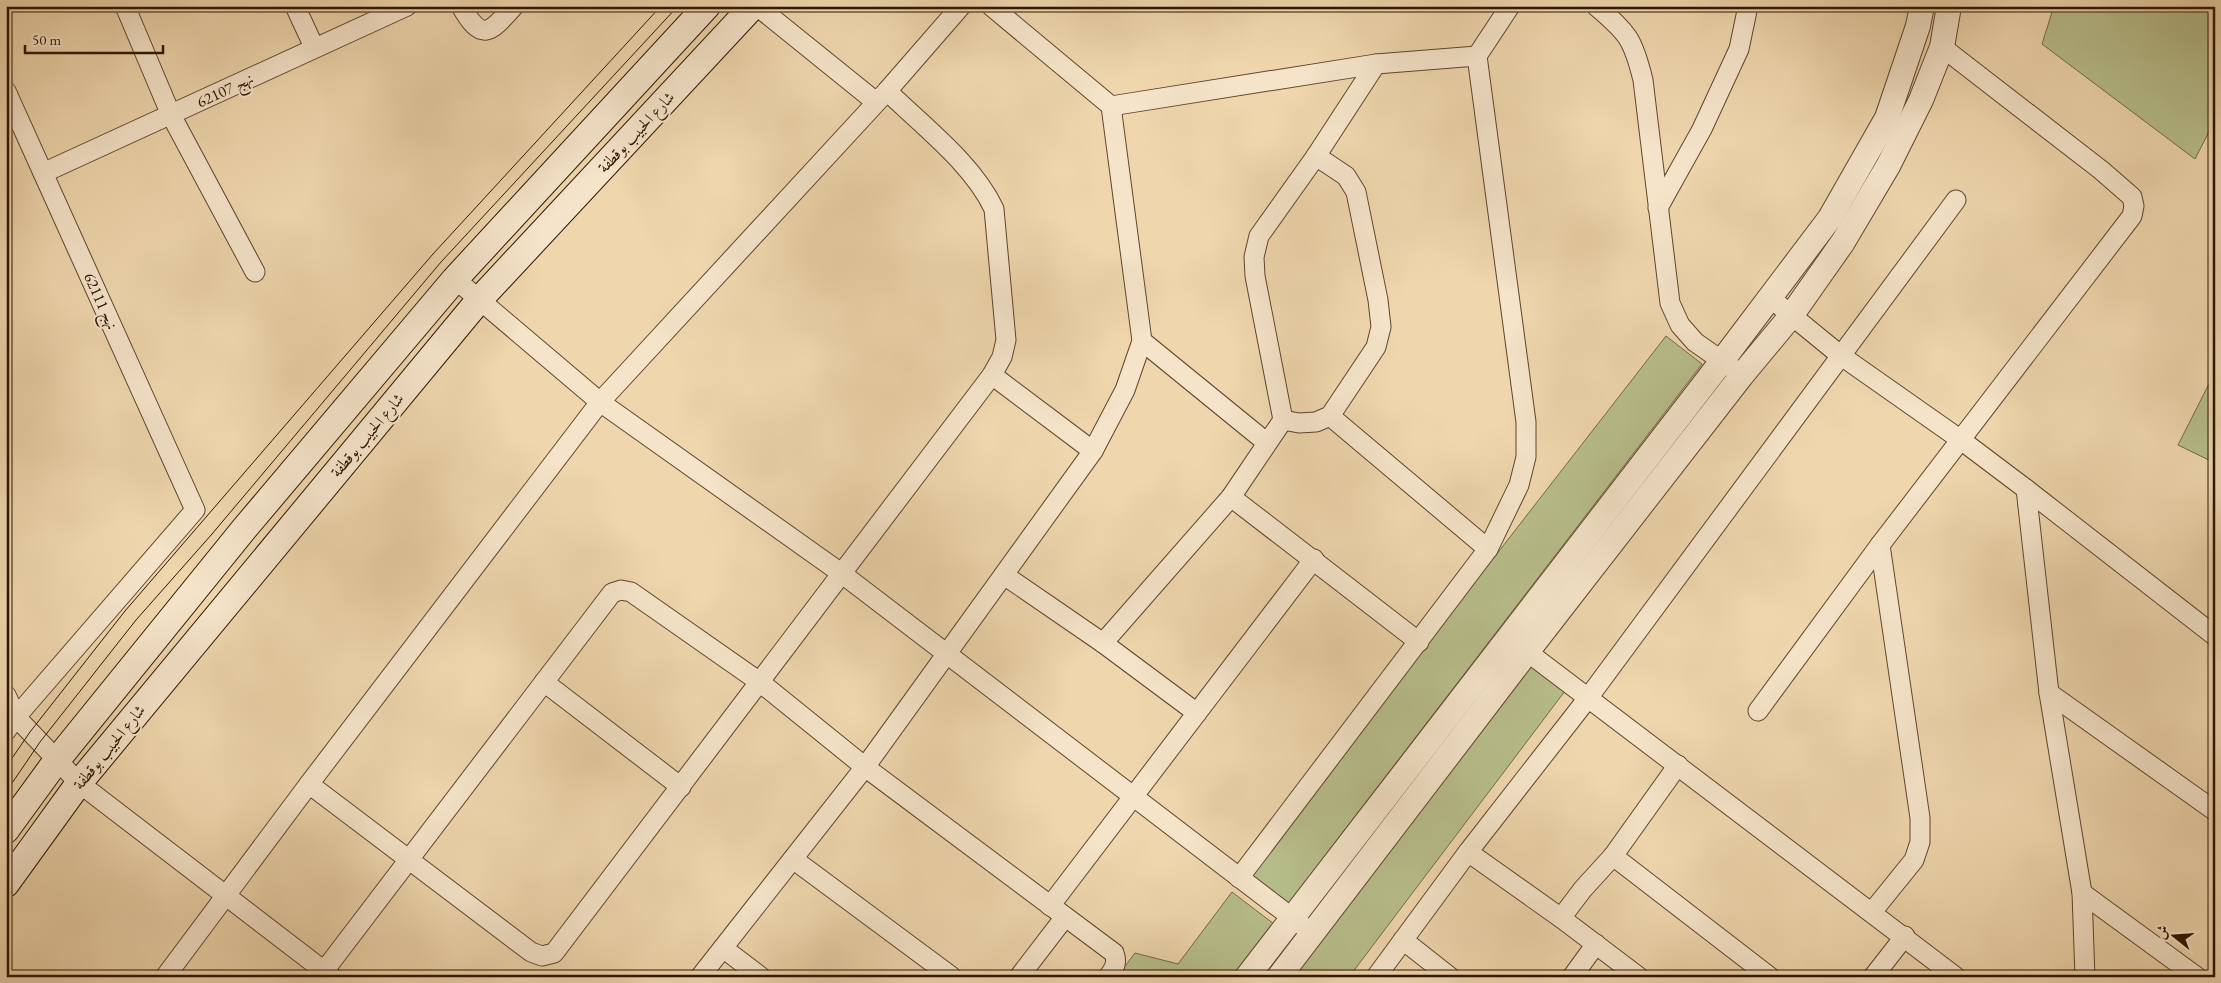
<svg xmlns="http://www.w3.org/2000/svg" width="2221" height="983" font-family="'EB Garamond',Amiri,serif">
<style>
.green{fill:#b7be8b;stroke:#726a46}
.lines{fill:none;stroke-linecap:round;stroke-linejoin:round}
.minor-casing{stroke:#5e452c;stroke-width:21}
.tertiary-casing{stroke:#5e452c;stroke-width:26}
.secondary-casing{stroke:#2d1501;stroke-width:28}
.minor{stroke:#f5e4ca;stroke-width:19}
.tertiary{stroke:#f5e4ca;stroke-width:24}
.secondary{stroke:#f5e4ca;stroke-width:26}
.tram{stroke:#2d1501;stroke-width:1}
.labels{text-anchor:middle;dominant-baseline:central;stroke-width:4;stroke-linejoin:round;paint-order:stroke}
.street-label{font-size:16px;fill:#2d1501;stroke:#f5e4ca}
</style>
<rect width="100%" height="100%" fill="#efd6ad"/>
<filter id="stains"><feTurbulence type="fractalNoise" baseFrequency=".004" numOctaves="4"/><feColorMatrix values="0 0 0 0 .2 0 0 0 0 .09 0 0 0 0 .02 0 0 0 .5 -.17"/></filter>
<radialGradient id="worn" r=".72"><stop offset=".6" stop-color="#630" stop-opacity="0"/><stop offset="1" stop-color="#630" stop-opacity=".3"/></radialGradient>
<g class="green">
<polygon points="2054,6 2215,6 2215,120 2195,159 2042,44"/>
<polygon points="1666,336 1702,364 1287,905 1246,877"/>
<polygon points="2215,372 2215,463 2178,445"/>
<polygon points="1528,663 1565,691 1349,977 1291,977"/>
<polygon points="1232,892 1274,924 1233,977 1117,977 1135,953 1178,964"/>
</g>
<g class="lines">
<defs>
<g id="minor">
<polyline points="125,6 171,115 255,272"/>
<polyline points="295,6 314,47"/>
<path d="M461,6c21,37 29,27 53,0"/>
<polyline points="757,6 876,102"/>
<path d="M1596,6c32,27 37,33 47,74l27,223 10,22 15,17 47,33"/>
<polyline points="6,91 195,510 16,717 6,731"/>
<polyline points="1111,106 1376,64 1477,56"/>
<polyline points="43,173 407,6"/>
<polyline points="1658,208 1702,129 1739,49 1748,6"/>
<polyline points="455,279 600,402 841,573 1312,933"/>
<polyline points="1769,297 1840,355 1961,440 2026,489 2215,636"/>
<polyline points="1142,341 1266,442"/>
<polyline points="992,375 1093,451"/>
<polyline points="1330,416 1488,549"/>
<polyline points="1283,420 1299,423 1316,422 1330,416 1376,347 1381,327 1378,300 1356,192 1346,176 1316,156"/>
<polyline points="2026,489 2049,693 2082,893 2085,977"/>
<polyline points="1231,497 1419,642"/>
<polyline points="1004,575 1103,643 1197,713"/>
<polyline points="1103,643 1231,497 1283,420 1255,276 1254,257 1259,236 1316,156 1376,64"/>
<polyline points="1517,644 1956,977"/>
<polyline points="544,682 681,787"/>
<polyline points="2049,693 2215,811"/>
<polyline points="6,695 16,717 79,783 332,977"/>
<polyline points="1758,711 1880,545 2132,216 2134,206 2132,197 2101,170 1942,47"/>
<path d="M309,784l222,168 11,4 12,-3 438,-578 10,-18 4,-17 -12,-131c-21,-45 -71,-83 -107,-118"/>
<polyline points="1468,852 1561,918"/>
<polyline points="1613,856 1770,977"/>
<polyline points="793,859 952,977"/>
<polyline points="1239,878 1488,549 1519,485 1526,457 1526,422 1477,56 1510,6"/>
<polyline points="2082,893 2197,977"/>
<polyline points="1050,906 1314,559"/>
<polyline points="1872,912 1914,860 1920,842 1920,818 1880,545"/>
<polyline points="1403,940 1450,977"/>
<polyline points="723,948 761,977"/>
<path d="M324,971l288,-378 9,-3 10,2 130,91 104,84 249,186c4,10 0,16 -6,24"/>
<polyline points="165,977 309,784 600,402 887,91 961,6"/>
<polyline points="700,977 865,767 1093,451 1125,390 1142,341 1111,106 991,6"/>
<polyline points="1019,977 1065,917"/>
<polyline points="1376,977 1468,852 1588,698 1956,200"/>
<polyline points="1572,977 1596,944"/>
<polyline points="1639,977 1561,918 1583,889 1613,856 1678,765"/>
<polyline points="1873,977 1905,936"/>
</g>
<g id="tertiary">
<polyline points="1247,977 1722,361 1830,218 1887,118 1918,26 1922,6"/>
<polyline points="1279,977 1527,652 1742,375 1791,316 1843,242 1888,166 1921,100 1942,47 1949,6"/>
</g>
<g id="secondary">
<polyline points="6,830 57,760 244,529 455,279 707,6"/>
<polyline points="6,884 79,783 480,299 753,6"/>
</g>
</defs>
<use href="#minor" class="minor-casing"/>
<use href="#tertiary" class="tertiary-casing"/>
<use href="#secondary" class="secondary-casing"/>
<use href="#minor" class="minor"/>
<use href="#tertiary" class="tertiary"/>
<use href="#secondary" class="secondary"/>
<g class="tram">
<polyline points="6,767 30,732 125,611 433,254 661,6"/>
<polyline points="6,792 40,742 136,620 212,534 441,262 678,6"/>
</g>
</g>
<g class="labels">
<g class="street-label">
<text transform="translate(225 90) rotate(-25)">نهج 62107</text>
<text transform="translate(636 132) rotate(-47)">شارع الحبيب بوقطفة</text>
<text transform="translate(101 301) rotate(66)">نهج 62111</text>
<text transform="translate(367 435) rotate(-50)">شارع الحبيب بوقطفة</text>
<text transform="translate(109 747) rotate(-51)">شارع الحبيب بوقطفة</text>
</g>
</g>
<rect width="2221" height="983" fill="none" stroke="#efd6ad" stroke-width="25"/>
<rect x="8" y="8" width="2206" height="968" fill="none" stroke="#2d1501" stroke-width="2.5"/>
<rect x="12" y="12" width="2196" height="958" fill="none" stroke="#2d1501"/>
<g transform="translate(2174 936) rotate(287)" stroke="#f5e4ca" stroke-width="4" paint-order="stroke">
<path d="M0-4L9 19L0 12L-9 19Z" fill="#2d1501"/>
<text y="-8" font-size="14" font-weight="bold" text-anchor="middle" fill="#2d1501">ش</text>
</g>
<path d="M25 45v8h138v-8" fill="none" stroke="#2d1501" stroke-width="2.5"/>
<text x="32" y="45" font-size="15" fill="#2d1501" stroke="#f5e4ca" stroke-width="4" paint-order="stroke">50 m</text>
<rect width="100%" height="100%" filter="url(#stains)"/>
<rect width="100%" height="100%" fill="url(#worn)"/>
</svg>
